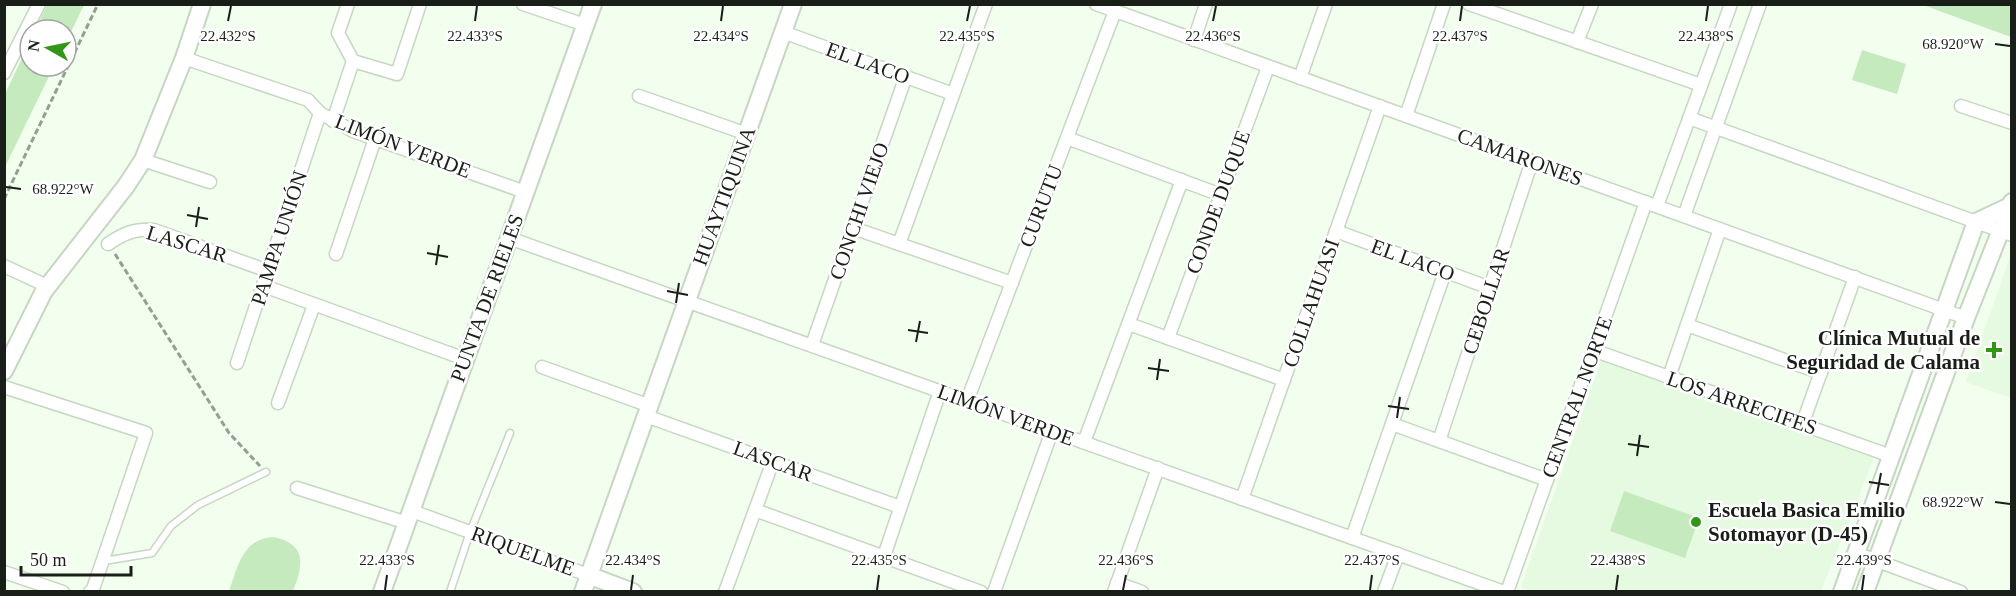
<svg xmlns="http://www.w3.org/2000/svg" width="2016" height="596" font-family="Georgia,serif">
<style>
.built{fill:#e5fae0}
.green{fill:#c5eabd}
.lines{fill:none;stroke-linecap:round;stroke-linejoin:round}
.lane-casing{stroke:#c6d6c2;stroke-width:9}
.street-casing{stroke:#c6d6c2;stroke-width:15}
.secondary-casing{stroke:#c6d6c2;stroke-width:20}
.path{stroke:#949e92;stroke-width:3;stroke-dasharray:6 3;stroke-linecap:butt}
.lane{stroke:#fff;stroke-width:6}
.street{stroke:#fff;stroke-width:12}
.secondary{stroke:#fff;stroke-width:16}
.ticks{fill:none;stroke:#191f18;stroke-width:2}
.poi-dot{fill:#349619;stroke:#fff;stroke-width:2}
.labels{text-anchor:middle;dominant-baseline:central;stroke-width:5;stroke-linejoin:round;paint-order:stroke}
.street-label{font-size:21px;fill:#191f18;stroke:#fff}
.poi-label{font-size:21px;font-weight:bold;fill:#191f18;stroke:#fff;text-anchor:end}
.ticks-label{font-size:15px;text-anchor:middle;fill:#191f18;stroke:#fff;stroke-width:5;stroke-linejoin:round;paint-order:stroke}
</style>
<rect width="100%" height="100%" fill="#f2ffef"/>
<g class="built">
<polygon points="2011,254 2012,255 2011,398 1966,382"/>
<polygon points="1601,360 1874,458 1821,591 1534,592 1521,587"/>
</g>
<g class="green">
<polygon points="47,5 84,5 66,42 66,30 35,30"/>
<polygon points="1923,5 2011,5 2011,37"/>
<polygon points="30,41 30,66 54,66 5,167 5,94"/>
<polygon points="1862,50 1906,64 1897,94 1852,80"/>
<polygon points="1624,491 1699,518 1685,558 1610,531"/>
<path d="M273,537c35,7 30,29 20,54h-64c9,-24 13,-52 44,-54z"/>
</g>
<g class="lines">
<defs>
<g id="lane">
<polyline points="104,561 152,553 171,526 198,505 266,472"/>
<polyline points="450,592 470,532 510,433"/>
</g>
<g id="street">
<polyline points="348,4 338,33 353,61 397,74 420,4"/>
<polyline points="523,4 585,25"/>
<polyline points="1096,4 1966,318"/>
<polyline points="1469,4 1701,85"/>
<polyline points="783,32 953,94"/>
<polyline points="1194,40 1206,4"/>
<polyline points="1577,42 1592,4"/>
<polyline points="184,58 308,100 320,113 353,131 525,192"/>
<polyline points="4,73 39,4"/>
<polyline points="1300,78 1326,4"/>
<polyline points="639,96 747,134"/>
<polyline points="1961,106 2012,123"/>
<polyline points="1406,116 1444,4"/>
<polyline points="1689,118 2012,235"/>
<polyline points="333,121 353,61"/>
<polyline points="1067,138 1221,195"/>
<polyline points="143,160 210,182"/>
<polyline points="1657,206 1731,4"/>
<polyline points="1684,216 1760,4"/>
<polyline points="853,228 1012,283"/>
<polyline points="1336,231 1490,288"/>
<polyline points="509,238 1504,592"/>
<path d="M108,244c16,-11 26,-15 46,-14l114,41"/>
<polyline points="899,244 986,4"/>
<polyline points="336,254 375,139"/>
<polyline points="4,266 47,286"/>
<polyline points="264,286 465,359"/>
<polyline points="1129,324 1284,380"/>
<polyline points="1687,325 1821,373"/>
<polyline points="1168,338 1268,67"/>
<polyline points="812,345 906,76"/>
<polyline points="1593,350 1891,456"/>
<polyline points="237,363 320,113"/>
<polyline points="542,367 650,406"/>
<polyline points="1669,377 1720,229"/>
<polyline points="4,387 146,433 93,589 90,592"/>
<polyline points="967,401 1115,11"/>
<polyline points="278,403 314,305"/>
<polyline points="646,416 900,507"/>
<polyline points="1392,424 1547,480"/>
<polyline points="1802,425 1855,277"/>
<polyline points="1439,441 1532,161"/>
<polyline points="1084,442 1182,180"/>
<polyline points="297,488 407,523"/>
<polyline points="1242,499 1380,106"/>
<polyline points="755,510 981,592"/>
<polyline points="412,511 588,575"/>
<polyline points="1352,538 1445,272"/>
<polyline points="1856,553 1961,592"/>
<polyline points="884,556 940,391"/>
<polyline points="4,572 63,592"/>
<polyline points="1117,583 1142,592"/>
<polyline points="725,592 773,461"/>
<polyline points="994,592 1052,431"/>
<polyline points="1114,592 1158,468"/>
<polyline points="1384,592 1398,554"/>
<polyline points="1507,592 1646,202"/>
</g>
<g id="secondary">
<polyline points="4,371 44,291 126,186 143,160 184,58 202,4"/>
<polyline points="588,575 633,592"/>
<polyline points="382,592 593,4"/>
<polyline points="583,592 793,4"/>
<polyline points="1842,592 1976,222 2010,206"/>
<polyline points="1865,592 1966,318 2012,202"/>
</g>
</defs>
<use href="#lane" class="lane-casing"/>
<use href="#street" class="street-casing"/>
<use href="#secondary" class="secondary-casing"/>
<g class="path">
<polyline points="4,199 98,4"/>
<polyline points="115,254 229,433 260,466"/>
</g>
<use href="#lane" class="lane"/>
<use href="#street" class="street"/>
<use href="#secondary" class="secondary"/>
</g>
<path class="ticks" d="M228,21l3,-15M475,21l2,-15M721,21l2,-15M967,21l3,-15M1213,21l3,-15M1460,21l2,-15M1706,21l2,-15M1995,44l15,2M6,187l15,2M187,215l21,4M196,227l3,-20M427,253l21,4M436,265l3,-20M667,291l21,4M676,303l3,-20M908,330l20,3M916,342l4,-21M1148,368l21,3M1157,380l3,-21M1388,406l21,3M1397,418l3,-21M1628,444l21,3M1637,456l3,-21M1869,482l20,3M1877,494l4,-21M1995,502l15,2M385,590l2,-15M631,590l2,-15M877,590l2,-15M1123,590l3,-15M1370,590l2,-15M1616,590l2,-15M1862,590l2,-15"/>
<g class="poi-dot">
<path d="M1991 341h6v6h6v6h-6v6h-6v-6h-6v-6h6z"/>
<circle cx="1696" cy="522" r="6"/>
</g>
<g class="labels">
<g class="street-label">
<text transform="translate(868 63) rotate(20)">EL LACO</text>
<text transform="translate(403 146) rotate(21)">LIMÓN VERDE</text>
<text transform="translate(1520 157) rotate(20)">CAMARONES</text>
<text transform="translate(724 196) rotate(-70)">HUAYTIQUINA</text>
<text transform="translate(1218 202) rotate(-70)">CONDE DUQUE</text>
<text transform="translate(1041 206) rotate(-69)">CURUTU</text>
<text transform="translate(859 211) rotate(-71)">CONCHI VIEJO</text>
<text transform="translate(279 238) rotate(-72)">PAMPA UNIÓN</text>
<text transform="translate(187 244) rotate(17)">LASCAR</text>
<text transform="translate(1413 260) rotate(20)">EL LACO</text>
<text transform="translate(487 298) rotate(-70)">PUNTA DE RIELES</text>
<text transform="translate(1486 301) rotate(-72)">CEBOLLAR</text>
<text transform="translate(1311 303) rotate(-71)">COLLAHUASI</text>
<text transform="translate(1577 397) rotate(-70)">CENTRAL NORTE</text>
<text transform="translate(1742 403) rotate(19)">LOS ARRECIFES</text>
<text transform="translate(1006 415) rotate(20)">LIMÓN VERDE</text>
<text transform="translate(773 461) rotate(20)">LASCAR</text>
<text transform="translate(523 551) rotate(20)">RIQUELME</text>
</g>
<g class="poi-label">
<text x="1980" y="338">Clínica Mutual de<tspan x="1980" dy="24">Seguridad de Calama</tspan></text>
<text x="1708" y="510" text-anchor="start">Escuela Basica Emilio<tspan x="1708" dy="24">Sotomayor (D-45)</tspan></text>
</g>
</g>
<g class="ticks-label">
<text x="228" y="41">22.432°S</text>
<text x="475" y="41">22.433°S</text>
<text x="721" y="41">22.434°S</text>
<text x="967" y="41">22.435°S</text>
<text x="1213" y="41">22.436°S</text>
<text x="1460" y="41">22.437°S</text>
<text x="1706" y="41">22.438°S</text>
<text x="1953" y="49">68.920°W</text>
<text x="63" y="194">68.922°W</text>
<text x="1953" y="507">68.922°W</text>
<text x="387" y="565">22.433°S</text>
<text x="633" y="565">22.434°S</text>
<text x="879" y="565">22.435°S</text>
<text x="1126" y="565">22.436°S</text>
<text x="1372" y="565">22.437°S</text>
<text x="1618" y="565">22.438°S</text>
<text x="1864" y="565">22.439°S</text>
</g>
<rect width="2016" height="596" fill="none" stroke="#191f18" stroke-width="12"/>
<g transform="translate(48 48) rotate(279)"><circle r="28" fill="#ffffff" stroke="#a3a5a3" stroke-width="1.5"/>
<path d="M0-4.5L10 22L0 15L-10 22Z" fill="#349619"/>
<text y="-9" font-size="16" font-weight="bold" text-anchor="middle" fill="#191f18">N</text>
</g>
<path d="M21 566v9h110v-9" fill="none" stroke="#191f18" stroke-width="3"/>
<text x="30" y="566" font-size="18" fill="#191f18" stroke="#ffffff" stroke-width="4.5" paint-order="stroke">50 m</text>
</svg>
